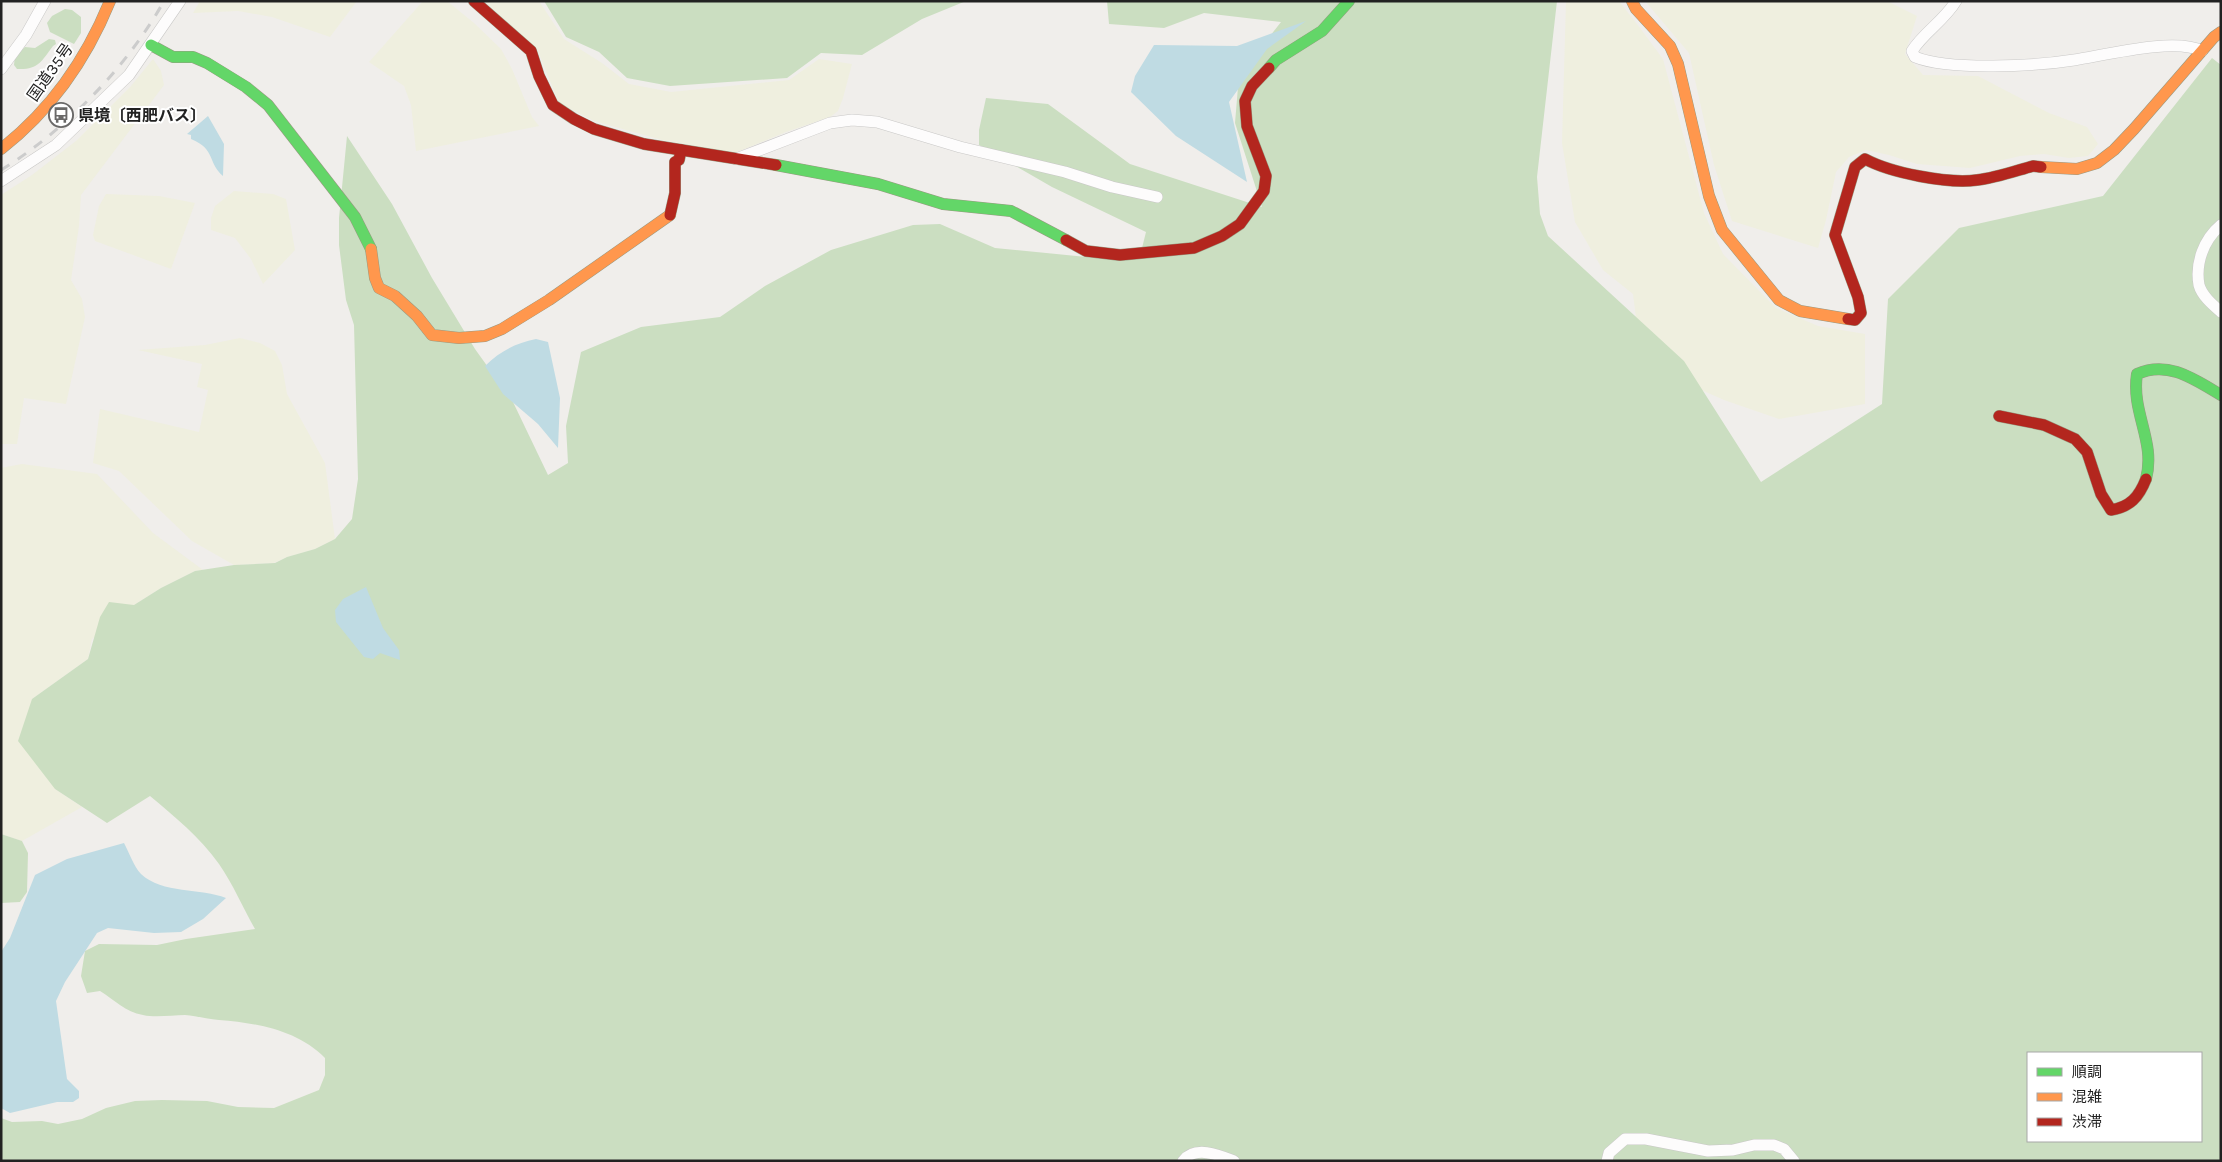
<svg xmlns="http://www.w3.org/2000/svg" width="2222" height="1162" font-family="Karla,'Noto Sans JP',sans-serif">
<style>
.farmland{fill:#efefdf}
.forest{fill:#cbdec1;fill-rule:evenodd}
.water{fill:#bfdbe3}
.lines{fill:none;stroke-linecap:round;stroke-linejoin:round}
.street-casing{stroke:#c9c8c7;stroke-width:12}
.fast-casing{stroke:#999a82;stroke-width:12}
.slow-casing{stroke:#999a82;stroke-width:12}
.jam-casing{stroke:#999a82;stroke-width:12}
.street{stroke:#fdfcfc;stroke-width:11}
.fast{stroke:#63d668;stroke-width:11}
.slow{stroke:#ff974d;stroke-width:11}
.jam{stroke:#b3261e;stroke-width:11}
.rail{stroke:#ccc;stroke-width:3;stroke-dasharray:10 10;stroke-linecap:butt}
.labels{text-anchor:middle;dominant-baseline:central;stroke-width:4;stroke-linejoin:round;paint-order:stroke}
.street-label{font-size:16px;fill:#222;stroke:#fff}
.poi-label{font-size:16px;font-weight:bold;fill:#222;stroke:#fff;text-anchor:start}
</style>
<rect width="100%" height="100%" fill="#f0eeeb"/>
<g class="farmland">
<polygon points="200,1 357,1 330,37 272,17 238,11 193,13"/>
<polygon points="423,1 447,1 474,23 501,49 512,69 532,117 539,126 416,151 411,105 404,86 369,62"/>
<polygon points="484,1 539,1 564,39 602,63 629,84 671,92 789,80 819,59 852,64 843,98 838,111 830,117 786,132 735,153 662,140 594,121 559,103 537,49"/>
<polygon points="1566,1 1619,1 1640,28 1663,59 1704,213 1723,254 1776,308 1818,326 1865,334 1865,404 1779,419 1724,400 1672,377 1640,349 1633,294 1603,270 1575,222 1562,143"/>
<polygon points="1645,1 1887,1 1917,16 1905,54 1923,75 1978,76 2049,113 2087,127 2098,144 2088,156 2069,158 2044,154 2020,156 1970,168 1917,164 1889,155 1866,150 1849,157 1836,172 1826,220 1818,248 1732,221 1714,165 1689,53"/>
<polygon points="153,59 161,71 164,85 81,195 79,226 71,280 82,299 85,317 66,404 24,398 17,444 1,444 1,195 32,175 76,141 131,86"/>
<polygon points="234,191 273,194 286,199 295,250 263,284 251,259 235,238 211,230 211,218 215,206"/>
<polygon points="106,194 159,196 195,203 171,269 95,241 93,235 99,206"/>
<polygon points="240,338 260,343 275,351 282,365 287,394 325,463 335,539 315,549 287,557 274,563 234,565 192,541 119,471 93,463 100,409 199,432 208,390 197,387 202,364 138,350 205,345"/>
<polygon points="22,464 97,474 153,533 203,570 195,571 161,588 134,605 92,639 88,659 32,699 55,789 82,807 22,841 1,834 1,468"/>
</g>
<g class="forest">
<polygon points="544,1 966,1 922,19 862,55 821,53 787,78 670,86 627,78 599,52 566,37"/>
<path d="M1107,1h450l-20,176 3,37 8,22 136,125 77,121 121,-78 6,-105 71,-71 144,-32 109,-138 9,7v1096h-2220v-43l11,4 30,-1 16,3 24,-5 24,-11 29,-7 27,-1 45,1 31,6 36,1 45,-18 6,-15v-17c-28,-28 -68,-35 -106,-38 -11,-1 -23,-4 -34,-5 -13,0 -29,3 -42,0 -18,-3 -28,-15 -43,-24l-13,2 -6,-17 4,-25 14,-7 58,1 29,-6 69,-10c-12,-21 -22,-45 -36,-65 -19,-27 -44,-47 -69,-68l-43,27 -52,-34 -37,-48 14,-42 56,-40 12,-42 9,-15 25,3 27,-17 34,-17 39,-6 41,-2 12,-6 28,-8 20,-10 17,-20 6,-40 -4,-154 -8,-25 -7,-55v-27l8,-82 45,68 40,74 43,71 38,53 35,73 20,-12 -2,-37 15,-74 60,-25 79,-10 45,-31 66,-36 82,-25 27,-1 55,24 112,11 33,-3 6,-24 -94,-45 -73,-42v-15l7,-32 62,6 82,60 132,43 -27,-84 4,-48 42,-53 -77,-9 -40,15 -55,-4zM2028,1053h173v88h-173z"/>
<polygon points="65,9 72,10 81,17 81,33 74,44 50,32 47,23 52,16"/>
<path d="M49,39l6,1 1,4 -3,2c-12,16 -15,24 -36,23l-3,-4 1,-9 10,-9 10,1z"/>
<polygon points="1,834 22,841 28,853 27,892 20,902 1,903"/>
</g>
<g class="water">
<polygon points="1306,21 1267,49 1229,102 1247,182 1176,136 1131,92 1135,76 1154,45 1237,46"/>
<path d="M208,116l16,28 -1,32c-16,-14 -7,-27 -32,-37v-4l-4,-1z"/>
<path d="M536,339l12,3 12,56 -2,50 -20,-24 -35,-30 -18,-28c15,-15 31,-23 51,-27z"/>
<polygon points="366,587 383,628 399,650 400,660 380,653 373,659 364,657 336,622 335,610 343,599"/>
<path d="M124,843c5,9 10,24 17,31 21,20 60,14 85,24l-23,21 -22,13 -27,1 -46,-5 -11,5 -32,49 -9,19 11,78 12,12v7l-6,4h-16l-47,11 -9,-5v-156l9,-14 25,-63 32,-16z"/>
</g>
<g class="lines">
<defs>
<g id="street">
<path d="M1956,1c-12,20 -32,31 -44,50l3,6c35,14 121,9 159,3 32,-5 101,-23 128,-9"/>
<polyline points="1,69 26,35 45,1"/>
<polyline points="736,159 830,123 852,120 877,122 960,147 1065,172 1112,187 1157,197"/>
<polyline points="1,181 56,145 129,75 180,1"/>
<path d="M2221,225c-17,14 -26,38 -22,60 3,11 14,20 22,27"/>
<path d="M1183,1161c12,-16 36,-6 51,0"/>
<polyline points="1607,1161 1609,1153 1625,1139 1646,1139 1708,1151 1733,1150 1754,1145 1774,1145 1784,1149 1794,1161"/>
</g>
<g id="fast">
<polyline points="151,45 173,57 193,57 207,63 246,87 268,105 355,217 371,249"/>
<polyline points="1269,68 1276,60 1322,31 1349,1"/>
<polyline points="776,165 878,184 943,204 1011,211 1066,240"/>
<path d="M2146,479c10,-38 -15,-66 -9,-105 31,-14 57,5 84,21"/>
</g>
<g id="slow">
<polyline points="1632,1 1636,9 1670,46 1678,64 1709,196 1722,230 1779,300 1800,311 1848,319"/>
<path d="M1,149c50,-39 85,-89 109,-148"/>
<polyline points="2041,167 2077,169 2097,163 2114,150 2134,129 2214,37 2221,32"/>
<polyline points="371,249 375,278 379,288 395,296 417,316 432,335 459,338 485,336 502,329 549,300 670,215"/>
</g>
<g id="jam">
<polyline points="474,1 531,51 539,76 553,105 574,119 594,129 644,144 776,165"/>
<polyline points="670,215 675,193 675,162 679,160 681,150"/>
<polyline points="1066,240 1086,251 1120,255 1194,248 1222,236 1240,224 1264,191 1266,176 1247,126 1245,101 1252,86 1269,68"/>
<path d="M1848,319l7,1 6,-7 -3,-16 -23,-62 20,-68 10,-8c26,14 83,25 112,21 19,-2 38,-9 56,-14l8,1"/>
<path d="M1999,416l45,9 31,14 12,13 14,42 10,16c19,-3 28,-13 35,-31"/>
</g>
</defs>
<use href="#street" class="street-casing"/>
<use href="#fast" class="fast-casing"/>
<use href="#slow" class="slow-casing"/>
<use href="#jam" class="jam-casing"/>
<use href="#street" class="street"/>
<use href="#fast" class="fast"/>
<use href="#slow" class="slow"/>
<use href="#jam" class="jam"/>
<path class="rail" d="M1,170c65,-40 126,-103 163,-169"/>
</g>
<defs>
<symbol id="bus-ring" viewBox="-11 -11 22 22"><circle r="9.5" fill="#fff" stroke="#6a6968" stroke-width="1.5"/><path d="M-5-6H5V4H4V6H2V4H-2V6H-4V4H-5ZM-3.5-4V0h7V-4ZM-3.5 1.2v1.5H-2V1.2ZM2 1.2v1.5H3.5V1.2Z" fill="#6a6968"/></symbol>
</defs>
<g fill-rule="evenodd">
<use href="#bus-ring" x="47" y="101" width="28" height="28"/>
</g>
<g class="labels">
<g class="street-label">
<text transform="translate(50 72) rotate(-55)">国道35号</text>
</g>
<g class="poi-label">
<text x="78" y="115">県境〔西肥バス〕</text>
</g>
</g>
<rect width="2222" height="1162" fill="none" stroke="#222222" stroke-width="5"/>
<rect x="2027" y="1052" width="175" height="90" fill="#ffffff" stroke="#a7a7a7"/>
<rect x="2037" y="1068" width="25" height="8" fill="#63d668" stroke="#a7a7a7"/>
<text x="2072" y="1077" font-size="15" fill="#222222">順調</text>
<rect x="2037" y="1093" width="25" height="8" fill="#ff974d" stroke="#a7a7a7"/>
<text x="2072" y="1102" font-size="15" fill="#222222">混雑</text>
<rect x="2037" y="1118" width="25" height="8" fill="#b3261e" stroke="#a7a7a7"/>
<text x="2072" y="1127" font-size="15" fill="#222222">渋滞</text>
</svg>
